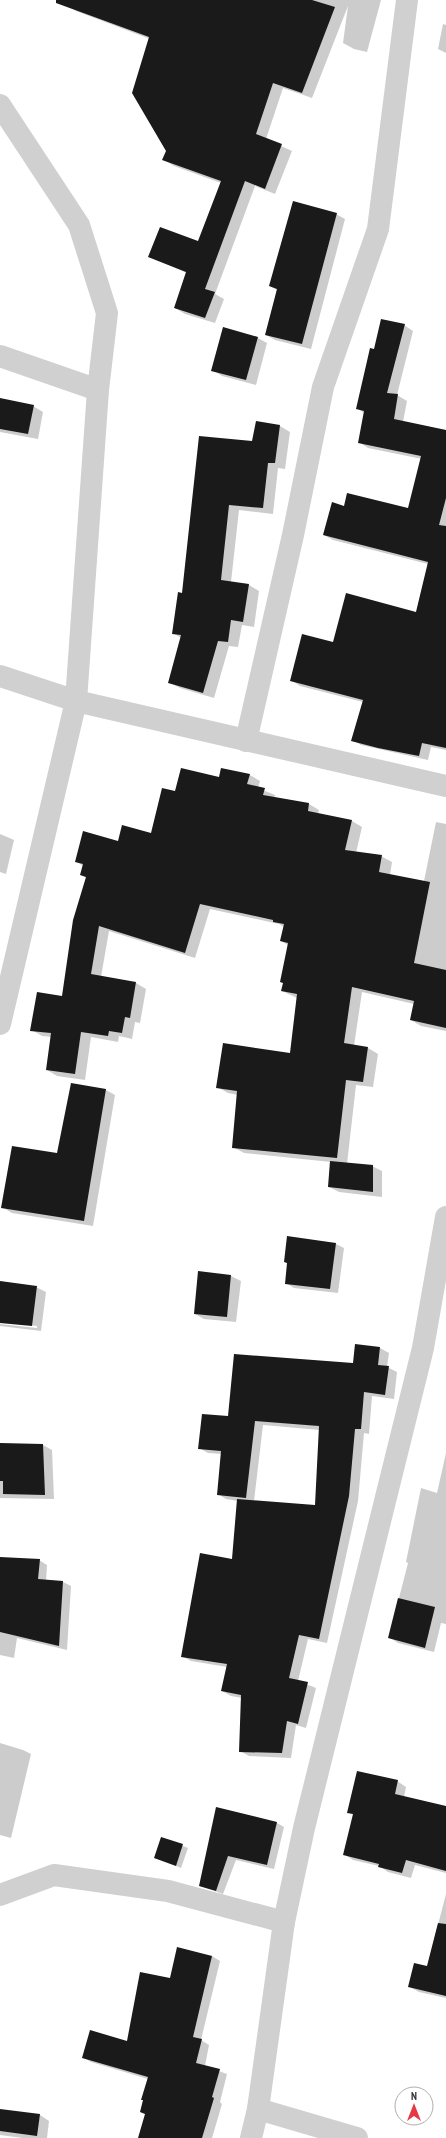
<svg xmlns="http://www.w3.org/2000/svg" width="446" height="2138" font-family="'PT Sans Narrow',sans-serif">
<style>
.shadow{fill:#0003;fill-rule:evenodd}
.building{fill:#1a1a1a}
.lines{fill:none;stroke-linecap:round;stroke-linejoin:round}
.street{stroke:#d0d0d0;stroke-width:22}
</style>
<rect width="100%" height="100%" fill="#fff"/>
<g class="shadow">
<polygon points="68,0 381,0 367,52 354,49 343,43 348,6 312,98 283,88 266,139 292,151 275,194 255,186 215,294 224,299 215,323 185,314 175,308 187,273 150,257 199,243 221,183 174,166 164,160 167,151 150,39 76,11 66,5"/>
<polygon points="443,24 446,25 446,53 438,49"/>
<polygon points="336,214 345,219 311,349 275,340 266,335 277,290 270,286"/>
<polygon points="404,325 413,331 397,395 407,401 403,422 446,430 446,750 431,747 428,760 361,745 352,740 363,702 300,686 291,680 334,643 416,613 428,564 333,540 324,535 345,507 409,509 422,459 368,448 359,442 364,413 357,408 374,350"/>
<polygon points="258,338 267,343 256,385 222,376 213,370"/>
<polygon points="0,399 33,406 43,412 38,439 0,432"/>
<polygon points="280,426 290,432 285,469 278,468 273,514 239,510 231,582 249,585 259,591 254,627 242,625 238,647 229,646 214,698 180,688 169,682 181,638 173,633 183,594 253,443"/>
<polygon points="221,769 250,775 260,781 258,788 275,795 274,798 309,804 319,810 318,814 352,821 362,827 356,853 381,856 392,862 390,875 424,881 436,822 446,824 446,1031 421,1026 411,1020 414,1004 362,992 354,1046 368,1048 378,1054 373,1087 356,1085 347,1164 372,1166 382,1171 382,1197 339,1192 329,1187 331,1162 244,1153 233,1147 238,1095 228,1093 217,1087 291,1055 297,998 282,991 284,984 281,982 288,945 281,941 284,927 279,924 210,909 195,958 109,931 101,977 136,983 146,989 140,1023 135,1022 132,1039 119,1036 118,1042 91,1037 85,1080 57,1076 47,1070 52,1037 42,1036 32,1030 63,997 87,878 81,875 83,866 76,861 119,842 152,834 176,792 219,778"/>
<polygon points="0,834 14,840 6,874 0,872"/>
<polygon points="106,1090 115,1095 93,1226 12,1213 2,1207 58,1154"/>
<polygon points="336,1244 344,1248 338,1293 294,1288 286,1283 288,1264"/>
<polygon points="199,1272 231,1276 241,1281 236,1322 204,1319 195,1314"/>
<polygon points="0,1282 36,1287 46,1292 41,1331 0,1326 0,1324 37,1328 37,1326 0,1322"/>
<path d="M356,1345l24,3 9,5 -2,14 10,5 -3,27 -22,-3 -3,38 -5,-1 -6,68 -31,142 -19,-4 -10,42 18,7 -10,40 -10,-3 -5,33 -42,-2 -9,-5 2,-53 -11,-2 -9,-5 5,-24 -36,-6 -9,-5 51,-96 5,-59 -12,-2 -8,-5 4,-40 -14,-1 -9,-5 30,-31 125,-53zM263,1425l57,5 -4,76 -62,-5z"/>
<polygon points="0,1444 43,1445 52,1450 54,1499 0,1498"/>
<polygon points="446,1453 446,1624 441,1623 434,1652 398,1643 389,1637 408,1563 406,1562 421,1488 437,1493"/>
<polygon points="0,1558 39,1560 47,1565 46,1581 63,1582 71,1586 67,1650 17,1638 14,1658 0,1655"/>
<polygon points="0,1743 23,1750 31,1754 11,1838 0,1835"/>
<polygon points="397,1781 406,1787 404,1797 446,1807 446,1873 415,1865 411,1878 388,1872 379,1866 353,1860 344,1854 354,1815 348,1812"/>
<polygon points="217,1808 277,1823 284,1827 274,1869 236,1860 223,1894 200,1886"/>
<polygon points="162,1838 188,1848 181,1868 155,1857"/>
<polygon points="446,1894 446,1998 419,1992 410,1987 427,1967"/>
<polygon points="178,1948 212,1956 220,1961 201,2040 209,2045 205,2066 227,2074 220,2102 222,2104 212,2138 190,2138 146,2114 148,2079 91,2062 83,2057 128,2043 170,1979"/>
<polygon points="0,2110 40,2115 49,2121 47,2138 23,2138 0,2135"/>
</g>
<g class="building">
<polygon points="56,0 312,0 335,7 302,93 273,83 256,134 282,144 265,189 245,181 205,289 215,292 205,318 174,308 186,272 148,257 160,227 198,241 221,181 162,160 166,151 132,93 149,37 56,3"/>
<polygon points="293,201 337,213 302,344 265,335 277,289 269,286"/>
<polygon points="381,319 405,324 387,393 398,394 394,419 446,430 446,498 439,525 446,526 446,748 422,743 419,756 378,748 351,741 363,700 290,681 302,634 333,642 346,593 416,612 428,562 323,535 332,502 344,506 347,493 408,508 421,456 358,443 364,411 356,409 370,348 374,349"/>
<polygon points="223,327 258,337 246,380 211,371"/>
<polygon points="0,398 34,405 28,434 0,429"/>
<polygon points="256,421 280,425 275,463 268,463 263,508 229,505 221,580 249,584 243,622 231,620 228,642 218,641 203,693 168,683 181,635 172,634 178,592 182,593 199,436 252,441"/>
<polygon points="181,768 219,777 221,768 250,774 247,784 265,788 263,795 309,803 308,811 352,820 345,850 382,855 379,872 430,882 414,963 446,970 446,1028 410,1020 414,1001 352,987 344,1043 368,1047 363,1082 346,1080 337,1158 232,1148 237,1091 216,1088 223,1043 290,1053 297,994 281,991 283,983 280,982 288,943 280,941 284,924 273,922 273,920 200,904 185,953 99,926 91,974 136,982 130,1018 125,1017 122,1033 109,1031 108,1036 81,1032 75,1074 46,1070 51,1033 30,1031 37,992 62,996 73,920 86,877 80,875 83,864 75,862 83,831 118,841 122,825 151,833 162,788 175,791"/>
<polygon points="71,1083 106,1089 84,1221 1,1208 12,1146 57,1153"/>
<polygon points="330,1161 373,1165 373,1192 328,1187"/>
<polygon points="287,1236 336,1243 330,1289 285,1284 287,1263 284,1262"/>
<polygon points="198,1271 231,1275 227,1317 194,1314"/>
<polygon points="0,1281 37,1286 32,1326 0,1323"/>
<polygon points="355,1344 380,1347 378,1365 389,1366 385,1395 364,1392 361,1429 355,1429 349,1496 319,1639 299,1635 289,1678 308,1682 298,1724 287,1721 282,1753 239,1752 241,1695 221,1691 227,1664 181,1657 200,1553 232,1559 237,1499 315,1505 319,1426 255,1421 246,1498 217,1495 221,1451 198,1449 202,1414 228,1416 234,1354 353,1363"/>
<polygon points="0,1443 43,1444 45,1495 3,1494 3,1481 0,1481"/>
<polygon points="0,1557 40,1559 38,1579 63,1581 59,1646 0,1632"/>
<polygon points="398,1598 435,1607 425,1648 388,1638"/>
<polygon points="357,1771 398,1780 395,1794 446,1806 446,1871 406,1860 402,1873 378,1867 379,1864 343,1855 353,1814 347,1813"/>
<polygon points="216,1807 277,1822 267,1865 228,1856 216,1891 199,1886"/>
<polygon points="161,1837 183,1844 176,1866 154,1858"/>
<polygon points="438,1923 446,1924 446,1996 408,1987 414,1963 427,1966"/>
<polygon points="177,1947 212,1956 193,2037 202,2039 196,2063 220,2069 212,2097 214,2098 202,2138 138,2138 145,2114 140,2112 143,2100 141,2100 148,2077 82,2058 90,2030 127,2041 140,1972 170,1978"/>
<polygon points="0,2109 40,2114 37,2136 0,2131"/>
</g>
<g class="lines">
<g class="street">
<polyline points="0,105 79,225 107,313 98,390"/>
<polyline points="0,356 98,390 76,701 0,1024"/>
<polyline points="0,676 76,701 446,786"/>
<polyline points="246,741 293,535 323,387 378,229 407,0"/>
<polyline points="0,1895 54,1875 168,1891 284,1922"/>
<polyline points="258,2109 357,2138"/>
<polyline points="251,2138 258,2109 284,1922 304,1828 423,1348 446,1217"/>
</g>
</g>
<g transform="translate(414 2106)"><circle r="19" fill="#ffffff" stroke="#adadad"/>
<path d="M0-3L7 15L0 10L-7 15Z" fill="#e63946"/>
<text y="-6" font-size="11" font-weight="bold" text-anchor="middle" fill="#333333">N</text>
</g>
</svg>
